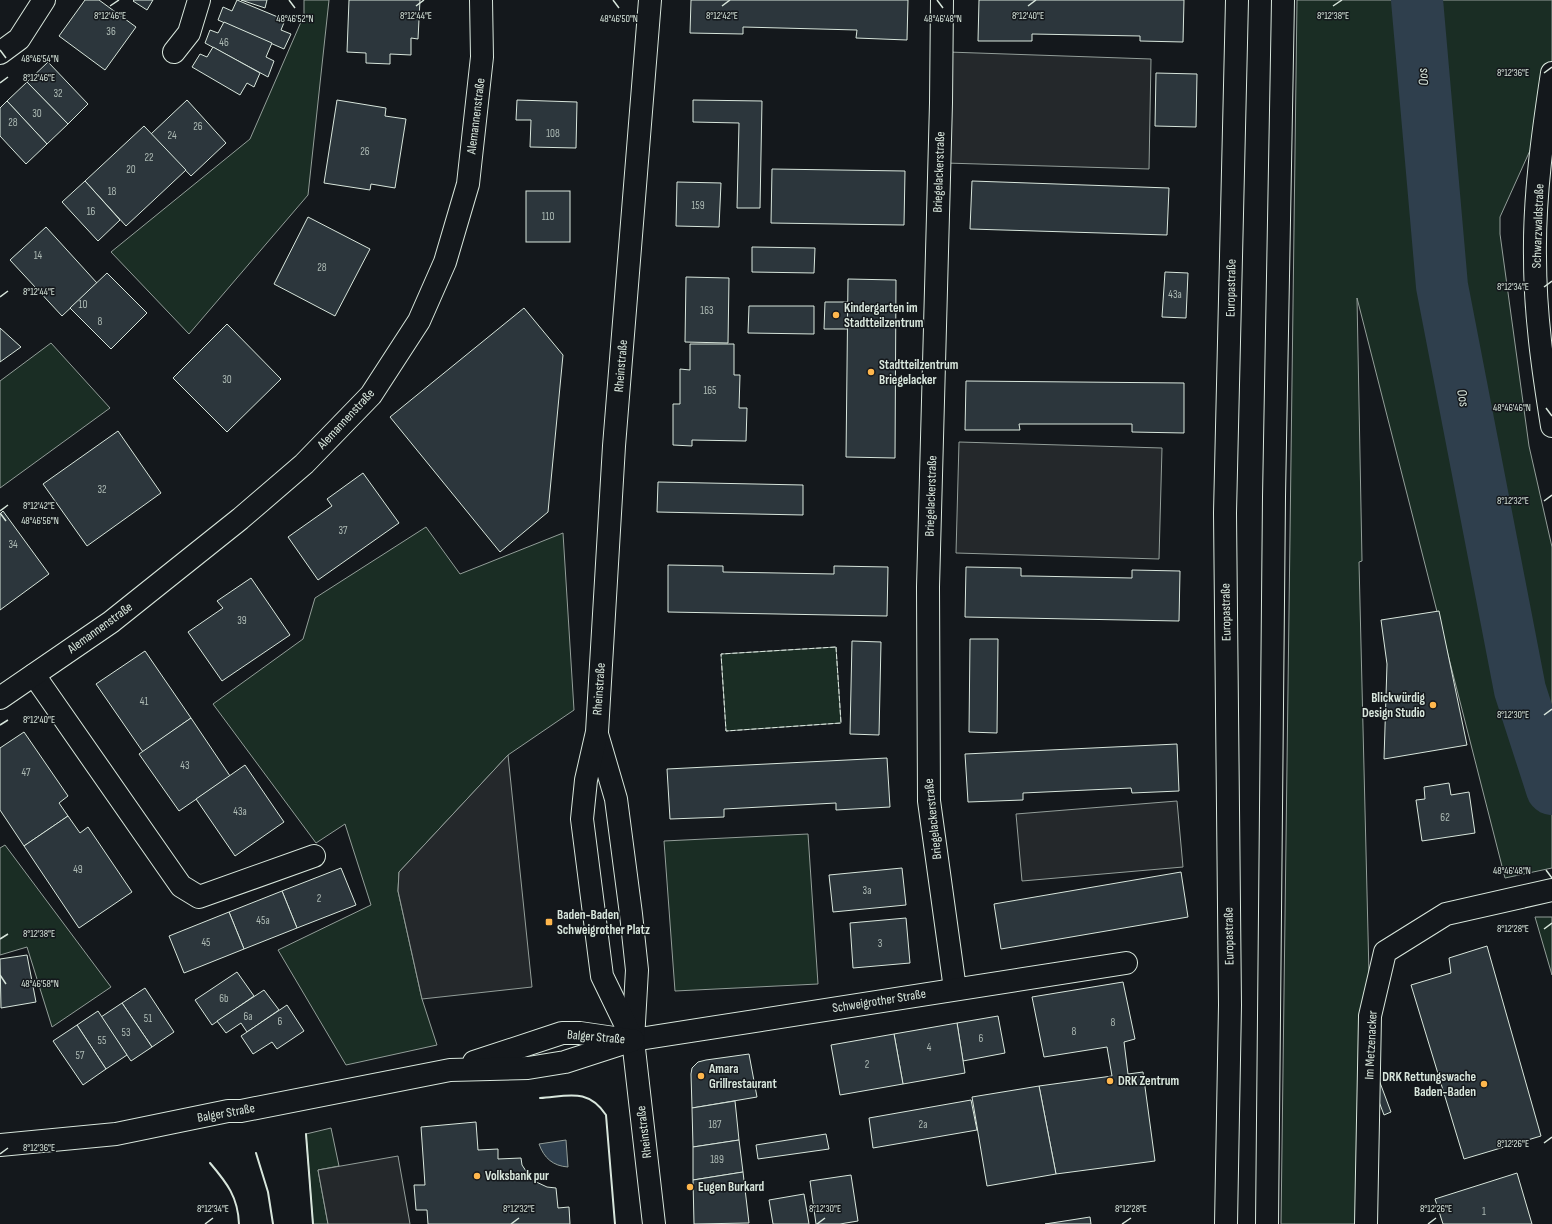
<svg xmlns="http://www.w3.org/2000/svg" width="1552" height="1224" font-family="'Sofia Sans Condensed',sans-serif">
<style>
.green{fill:#1a2d24;stroke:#939e99}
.parking{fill:#24282b;stroke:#939e99}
.water{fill:#2f3f4d;stroke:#939e99}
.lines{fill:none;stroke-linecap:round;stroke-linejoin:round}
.river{stroke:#2f3f4d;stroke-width:52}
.building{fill:#2c363c;stroke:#d8e6dc}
.minor-casing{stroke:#d8e6dc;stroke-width:24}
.tertiary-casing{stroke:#d8e6dc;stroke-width:24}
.primary-casing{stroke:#d8e6dc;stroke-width:24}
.minor{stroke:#14181c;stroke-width:22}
.tertiary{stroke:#14181c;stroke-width:22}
.primary{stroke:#14181c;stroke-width:22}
.fence{stroke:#d8e6dc;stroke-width:1;stroke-dasharray:5 2;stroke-linecap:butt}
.wall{stroke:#d8e6dc;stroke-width:2}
.ticks{fill:none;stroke:#d8e6dc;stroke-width:1.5}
.poi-dot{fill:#ffb74d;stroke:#14181c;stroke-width:1.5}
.labels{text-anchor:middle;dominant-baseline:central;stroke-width:3;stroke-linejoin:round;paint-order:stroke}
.number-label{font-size:11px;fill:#adbab4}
.street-label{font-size:13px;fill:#d8e6dc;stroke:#14181c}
.poi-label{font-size:13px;font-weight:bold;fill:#d8e6dc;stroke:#14181c;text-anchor:start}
.water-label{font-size:14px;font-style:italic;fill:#d8e6dc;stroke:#14181c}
.ticks-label{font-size:10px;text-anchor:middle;fill:#d8e6dc;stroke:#14181c;stroke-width:3;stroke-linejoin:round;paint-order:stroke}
</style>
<rect width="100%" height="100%" fill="#14181c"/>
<g class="green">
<polygon points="304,0 329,0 308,195 189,334 111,252 250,139 304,15"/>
<polygon points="1297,0 1552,0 1552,73 1546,115 1500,217 1500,234 1529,446 1552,547 1552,868 1505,878 1357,298 1362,561 1359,562 1370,1016 1366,1224 1281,1224"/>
<polygon points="51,343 110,408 0,488 0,381"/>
<polygon points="426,527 460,574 563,533 574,710 508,755 399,872 398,891 422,999 437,1045 346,1065 278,950 371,905 345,824 316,843 213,704 303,639 315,598"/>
<polygon points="836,647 841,723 726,731 721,654"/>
<polygon points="808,834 818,984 675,991 664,841"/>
<polygon points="5,845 111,987 52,1027 27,947 0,955 0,848"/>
<polygon points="1535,917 1552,917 1552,975"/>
<polygon points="331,1128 339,1166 318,1170 328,1224 313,1224 306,1134"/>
</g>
<g class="parking">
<polygon points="948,52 1151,59 1149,169 945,163"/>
<polygon points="959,442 1162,448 1159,559 956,553"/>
<polygon points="508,755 532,987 422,999 398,891 399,872"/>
<polygon points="1177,801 1183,867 1022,881 1016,814"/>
<polygon points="398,1156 410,1224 328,1224 318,1170"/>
</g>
<path class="water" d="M566,1140l2,27c-15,-1 -24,-9 -29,-23z"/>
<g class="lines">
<polyline class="river" points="1417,0 1442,286 1520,690 1552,789"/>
</g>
<g class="building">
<polygon points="85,0 99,0 136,27 105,70 59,36"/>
<polygon points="134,0 153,0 147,10 133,1"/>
<polygon points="237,0 285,20 281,30 291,34 284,49 218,20 223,7 232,11"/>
<polygon points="241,0 267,0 265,8"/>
<polygon points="349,0 420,0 418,39 411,38 411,55 390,54 390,64 366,63 366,53 347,52"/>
<polygon points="691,0 908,0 907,40 856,38 857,30 743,27 743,34 690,33"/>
<polygon points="979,0 1184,0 1183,42 1140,41 1140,36 1032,34 1032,41 978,41"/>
<polygon points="224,22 272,43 266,57 274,61 268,77 205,43 210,30 218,33"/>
<polygon points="213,47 260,73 254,87 247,83 240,95 192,67 200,54 207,57"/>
<polygon points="48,62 88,104 68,124 27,82"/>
<polygon points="1156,73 1197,74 1196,127 1155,126"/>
<polygon points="27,82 68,124 47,144 7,101"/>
<polygon points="187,100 226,143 191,176 151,134"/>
<polygon points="337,100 386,108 385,116 406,119 395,188 371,184 370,190 324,183"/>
<polygon points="517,100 577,102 576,148 530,147 531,120 516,120"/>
<polygon points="693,100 762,101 760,208 737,208 739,123 693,122"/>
<polygon points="7,101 47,144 26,164 0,136 0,108"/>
<polygon points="144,126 186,170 126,226 85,181"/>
<polygon points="772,169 905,171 904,225 771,223"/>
<polygon points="85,181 120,220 98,241 62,202"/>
<polygon points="972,181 1169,188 1167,235 970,229"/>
<polygon points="677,182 721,183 719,227 676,226"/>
<rect x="526" y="191" width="44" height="51"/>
<polygon points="308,217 370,249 335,316 274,284"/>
<polygon points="46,227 97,283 62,316 10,260"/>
<polygon points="752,247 815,248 814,273 752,272"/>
<polygon points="1165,272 1188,273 1186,318 1162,317"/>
<polygon points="107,273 147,313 111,349 70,308"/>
<polygon points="686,277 729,278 728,343 685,342"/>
<polygon points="848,279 896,280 895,458 846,457"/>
<polygon points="825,302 848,302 847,329 824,329"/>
<polygon points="749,306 814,306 814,334 748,333"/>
<polygon points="524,308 563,355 548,512 500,552 390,417"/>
<polygon points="227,324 281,379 227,432 173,378"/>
<polygon points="0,328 21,347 0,362"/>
<polygon points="690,344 734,344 734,375 740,375 739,408 747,408 746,441 692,440 692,446 673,445 673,404 680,404 680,369 690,370"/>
<polygon points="966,381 1184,383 1184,433 1132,432 1132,424 1019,424 1020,430 965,430"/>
<polygon points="118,431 161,493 87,546 43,484"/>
<polygon points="363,473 399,523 318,580 288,537 332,506 327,499"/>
<polygon points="658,482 803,485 803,515 657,512"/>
<polygon points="3,511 49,574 0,610 0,514"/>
<polygon points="668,565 723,566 723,572 834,574 834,566 888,567 887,616 668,612"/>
<polygon points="966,567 1021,568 1021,576 1030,576 1132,578 1132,570 1180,571 1179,621 965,617"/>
<polygon points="251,578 290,635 222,681 188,632 223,608 217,601"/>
<polygon points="1439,611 1467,745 1384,759 1387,664 1381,620"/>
<polygon points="970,639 998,639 997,733 969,732"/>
<polygon points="852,641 881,642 879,735 850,734"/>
<polygon points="145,651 191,718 143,752 96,684"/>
<polygon points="191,718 230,776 179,811 139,754"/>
<polygon points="24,732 68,796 59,803 68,816 24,846 0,810 0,748"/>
<polygon points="1177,744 1179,791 1132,793 1131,788 1023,793 1023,800 968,802 965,754"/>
<polygon points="887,758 890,807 836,810 836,803 724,809 724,817 670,819 667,769"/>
<polygon points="245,765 284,822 235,856 196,799"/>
<polygon points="1449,783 1451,795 1469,792 1475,833 1422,841 1416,800 1425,799 1424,787"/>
<polygon points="68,816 80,833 88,827 132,892 79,928 24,846"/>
<polygon points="341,868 356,905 297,928 282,891"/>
<polygon points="902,868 906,905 833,912 829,875"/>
<polygon points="1181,872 1188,917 1001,949 994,904"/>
<polygon points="282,891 297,928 244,949 229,912"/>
<polygon points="229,912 244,949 184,973 169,936"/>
<polygon points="906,918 910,963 853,968 850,923"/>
<polygon points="1487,946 1541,1136 1464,1159 1411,985 1451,973 1449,958"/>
<polygon points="27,955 36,1002 1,1008 0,959"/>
<polygon points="237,972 254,996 212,1025 195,1000"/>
<polygon points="1123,982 1135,1039 1124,1042 1128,1074 1143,1072 1155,1161 1056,1174 1039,1086 1112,1076 1107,1047 1044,1057 1032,997"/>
<polygon points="145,988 174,1032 152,1047 122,1003"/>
<polygon points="264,990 279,1010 247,1032 241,1023 226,1033 217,1021"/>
<polygon points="122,1003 152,1047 131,1061 101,1017"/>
<polygon points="287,1005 304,1031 277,1049 272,1042 253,1054 241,1036"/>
<polygon points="98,1011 127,1055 106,1069 77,1025"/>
<polygon points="998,1016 1005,1053 963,1061 957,1023"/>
<polygon points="957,1023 965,1073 903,1084 894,1034"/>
<polygon points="77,1025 106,1069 83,1085 53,1041"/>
<polygon points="894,1034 903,1084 840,1095 831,1045"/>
<polygon points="749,1054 757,1097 692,1108 691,1074 692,1068 698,1062 706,1060"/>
<polygon points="1379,1080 1391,1112 1384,1115 1372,1083"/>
<polygon points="1039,1086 1056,1174 987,1186 972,1097"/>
<polygon points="971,1100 977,1130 873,1148 869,1118"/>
<polygon points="735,1101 739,1140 693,1147 692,1108"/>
<polygon points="476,1122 478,1150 498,1149 498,1159 521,1158 522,1165 532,1180 547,1187 556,1188 558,1208 569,1207 570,1224 428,1224 427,1210 416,1210 414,1185 425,1185 421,1127"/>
<polygon points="826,1134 829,1149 758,1159 756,1145"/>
<polygon points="739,1140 743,1172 693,1180 693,1147"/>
<polygon points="743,1172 749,1223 694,1224 693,1180"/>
<polygon points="1517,1173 1532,1224 1443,1224 1435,1199"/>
<polygon points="851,1175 858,1221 840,1224 816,1224 810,1181"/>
<polygon points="804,1194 809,1224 773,1224 769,1200"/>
<polygon points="1090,1217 1091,1224 1045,1224 1071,1220"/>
</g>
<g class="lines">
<defs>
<g id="minor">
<polyline points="942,0 941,103 928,587 929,801 955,989"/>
<polyline points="174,52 189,33 199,0"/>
<polyline points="0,53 19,39 44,0"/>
<polyline points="34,675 181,886 199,897 314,856"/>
<polyline points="0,698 111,622 240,519 304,464 371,395 419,321 445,262 468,184 482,57 481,0"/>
<polyline points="633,1040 1126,963"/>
<polyline points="1366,1224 1370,1016 1385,952 1446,914 1552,890"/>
</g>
<g id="tertiary">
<path d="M1552,73c-9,60 -18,123 -17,184 0,57 8,113 17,169"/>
<polyline points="597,734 616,799 631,914 637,970 633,1040 654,1224"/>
<polyline points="633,1040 602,976 582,819 586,780 597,732 614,446 650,0"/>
<polyline points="474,1062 562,1033 580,1033 628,1040"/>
<polyline points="0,1145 116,1134 228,1111 241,1111 450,1070 528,1068 565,1062 633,1040"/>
</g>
<g id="primary">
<polyline points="1226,1224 1230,1005 1225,513 1237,0"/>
<polyline points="1267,1224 1274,497 1283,0"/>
</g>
</defs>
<use href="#minor" class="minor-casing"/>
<use href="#tertiary" class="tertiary-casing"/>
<use href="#primary" class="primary-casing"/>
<use href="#minor" class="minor"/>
<use href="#tertiary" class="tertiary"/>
<use href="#primary" class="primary"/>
<polygon class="fence" points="836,647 841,723 726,731 721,654"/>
<g class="wall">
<path d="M540,1098c29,-2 48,-10 66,17l9,109"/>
<polyline points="306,1134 313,1224"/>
<polyline points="256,1153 268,1192 273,1224"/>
<path d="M210,1163c17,20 28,34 29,61"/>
</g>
</g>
<path class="ticks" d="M289,0l6,8M613,0l6,8M937,0l6,8M110,6l9,-6M416,6l8,-6M722,6l8,-6M1028,6l8,-6M1333,6l9,-6M0,50l6,8M1544,73l8,-6M0,83l8,-6M1544,287l8,-6M0,297l8,-6M1546,408l6,8M1544,501l8,-6M0,511l8,-6M0,513l6,8M1544,715l8,-6M0,725l8,-5M1546,870l6,8M1544,929l8,-6M0,939l8,-5M0,975l6,9M1544,1143l8,-6M0,1154l8,-6M205,1224l8,-6M511,1224l8,-6M817,1224l8,-6M1122,1224l9,-6M1428,1224l8,-6"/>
<g class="poi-dot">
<circle cx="836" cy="315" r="4"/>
<circle cx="871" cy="372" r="4"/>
<circle cx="1433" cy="705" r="4"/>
<rect x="545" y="918" width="8" height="8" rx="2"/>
<circle cx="701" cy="1076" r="4"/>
<circle cx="1110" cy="1081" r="4"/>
<circle cx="1484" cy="1084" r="4"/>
<circle cx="477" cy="1176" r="4"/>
<circle cx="690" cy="1187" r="4"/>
</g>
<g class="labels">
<g class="number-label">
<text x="111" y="31">36</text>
<text x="224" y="42">46</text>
<text x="58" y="93">32</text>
<text x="37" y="113">30</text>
<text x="13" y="122">28</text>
<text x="198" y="126">26</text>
<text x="553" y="133">108</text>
<text x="172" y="135">24</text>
<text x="365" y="151">26</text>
<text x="149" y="157">22</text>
<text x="131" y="169">20</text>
<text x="112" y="191">18</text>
<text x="698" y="205">159</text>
<text x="91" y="211">16</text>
<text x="548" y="216">110</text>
<text x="38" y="255">14</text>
<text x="322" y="267">28</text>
<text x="1175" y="294">43a</text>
<text x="83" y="304">10</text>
<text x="707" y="310">163</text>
<text x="100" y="321">8</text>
<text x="227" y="379">30</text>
<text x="710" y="390">165</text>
<text x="102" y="489">32</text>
<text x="343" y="530">37</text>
<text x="13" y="544">34</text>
<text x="242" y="620">39</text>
<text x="144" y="701">41</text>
<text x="185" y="765">43</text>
<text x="26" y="772">47</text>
<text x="240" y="811">43a</text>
<text x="1445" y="817">62</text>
<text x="78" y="869">49</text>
<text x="867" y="890">3a</text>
<text x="319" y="898">2</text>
<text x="263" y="920">45a</text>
<text x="206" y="942">45</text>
<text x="880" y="943">3</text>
<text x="224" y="998">6b</text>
<text x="248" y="1016">6a</text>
<text x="148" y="1018">51</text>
<text x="280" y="1021">6</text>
<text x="1113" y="1022">8</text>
<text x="1074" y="1031">8</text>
<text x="126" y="1032">53</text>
<text x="981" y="1038">6</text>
<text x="102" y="1040">55</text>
<text x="929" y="1047">4</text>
<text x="80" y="1055">57</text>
<text x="867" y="1064">2</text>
<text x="715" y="1124">187</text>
<text x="923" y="1124">2a</text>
<text x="717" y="1159">189</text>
<text x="1484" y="1211">1</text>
</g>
<g class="street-label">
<text transform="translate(476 116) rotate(-83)">Alemannenstraße</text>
<text transform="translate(939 172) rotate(-88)">Briegelackerstraße</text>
<text transform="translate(1538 226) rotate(-88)">Schwarzwaldstraße</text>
<text transform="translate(1231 288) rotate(-89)">Europastraße</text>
<text transform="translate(621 366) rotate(-85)">Rheinstraße</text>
<text transform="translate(346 419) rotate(-47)">Alemannenstraße</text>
<text transform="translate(931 496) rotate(-88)">Briegelackerstraße</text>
<text transform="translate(1226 612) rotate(-91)">Europastraße</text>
<text transform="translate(100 628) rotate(-36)">Alemannenstraße</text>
<text transform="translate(599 689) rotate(-86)">Rheinstraße</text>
<text transform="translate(933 819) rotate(-96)">Briegelackerstraße</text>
<text transform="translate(1229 936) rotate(-91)">Europastraße</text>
<text transform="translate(879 1001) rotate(-9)">Schweigrother Straße</text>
<text transform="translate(596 1037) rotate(5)">Balger Straße</text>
<text transform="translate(1371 1045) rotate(-87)">Im Metzenacker</text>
<text transform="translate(226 1113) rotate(-10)">Balger Straße</text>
<text transform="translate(644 1132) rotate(-97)">Rheinstraße</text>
</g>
<g class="poi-label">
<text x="844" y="308">Kindergarten im<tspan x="844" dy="15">Stadtteilzentrum</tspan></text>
<text x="879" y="365">Stadtteilzentrum<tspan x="879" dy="15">Briegelacker</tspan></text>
<text x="1425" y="698" text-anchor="end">Blickwürdig<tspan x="1425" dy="15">Design Studio</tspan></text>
<text x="557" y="915">Baden-Baden<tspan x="557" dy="15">Schweigrother Platz</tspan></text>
<text x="709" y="1069">Amara<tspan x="709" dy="15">Grillrestaurant</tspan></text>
<text x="1476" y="1077" text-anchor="end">DRK Rettungswache<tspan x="1476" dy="15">Baden-Baden</tspan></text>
<text x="1118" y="1081">DRK Zentrum</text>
<text x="485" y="1176">Volksbank pur</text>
<text x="698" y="1187">Eugen Burkard</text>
</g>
<g class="water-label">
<text transform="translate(1423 77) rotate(-95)">Oos</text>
<text transform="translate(1463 398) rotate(79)">Oos</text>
</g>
</g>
<g class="ticks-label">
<text x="416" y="19">8°12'44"E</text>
<text x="110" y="19">8°12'46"E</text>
<text x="722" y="19">8°12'42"E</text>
<text x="1028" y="19">8°12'40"E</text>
<text x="1333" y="19">8°12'38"E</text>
<text x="295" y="22">48°46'52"N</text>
<text x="619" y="22">48°46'50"N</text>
<text x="943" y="22">48°46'48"N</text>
<text x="40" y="62">48°46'54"N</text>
<text x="1513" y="76">8°12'36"E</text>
<text x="39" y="81">8°12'46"E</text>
<text x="1513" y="290">8°12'34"E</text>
<text x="39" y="295">8°12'44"E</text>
<text x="1512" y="411">48°46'46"N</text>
<text x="1513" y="504">8°12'32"E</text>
<text x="39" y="509">8°12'42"E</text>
<text x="40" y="524">48°46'56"N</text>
<text x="1513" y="718">8°12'30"E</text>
<text x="39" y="723">8°12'40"E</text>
<text x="1512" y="874">48°46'48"N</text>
<text x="1513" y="932">8°12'28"E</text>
<text x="39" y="937">8°12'38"E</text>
<text x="40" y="987">48°46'58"N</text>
<text x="1513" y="1147">8°12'26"E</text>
<text x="39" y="1151">8°12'36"E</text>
<text x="213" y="1212">8°12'34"E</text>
<text x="519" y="1212">8°12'32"E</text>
<text x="825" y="1212">8°12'30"E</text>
<text x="1131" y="1212">8°12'28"E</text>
<text x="1436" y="1212">8°12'26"E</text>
</g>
</svg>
